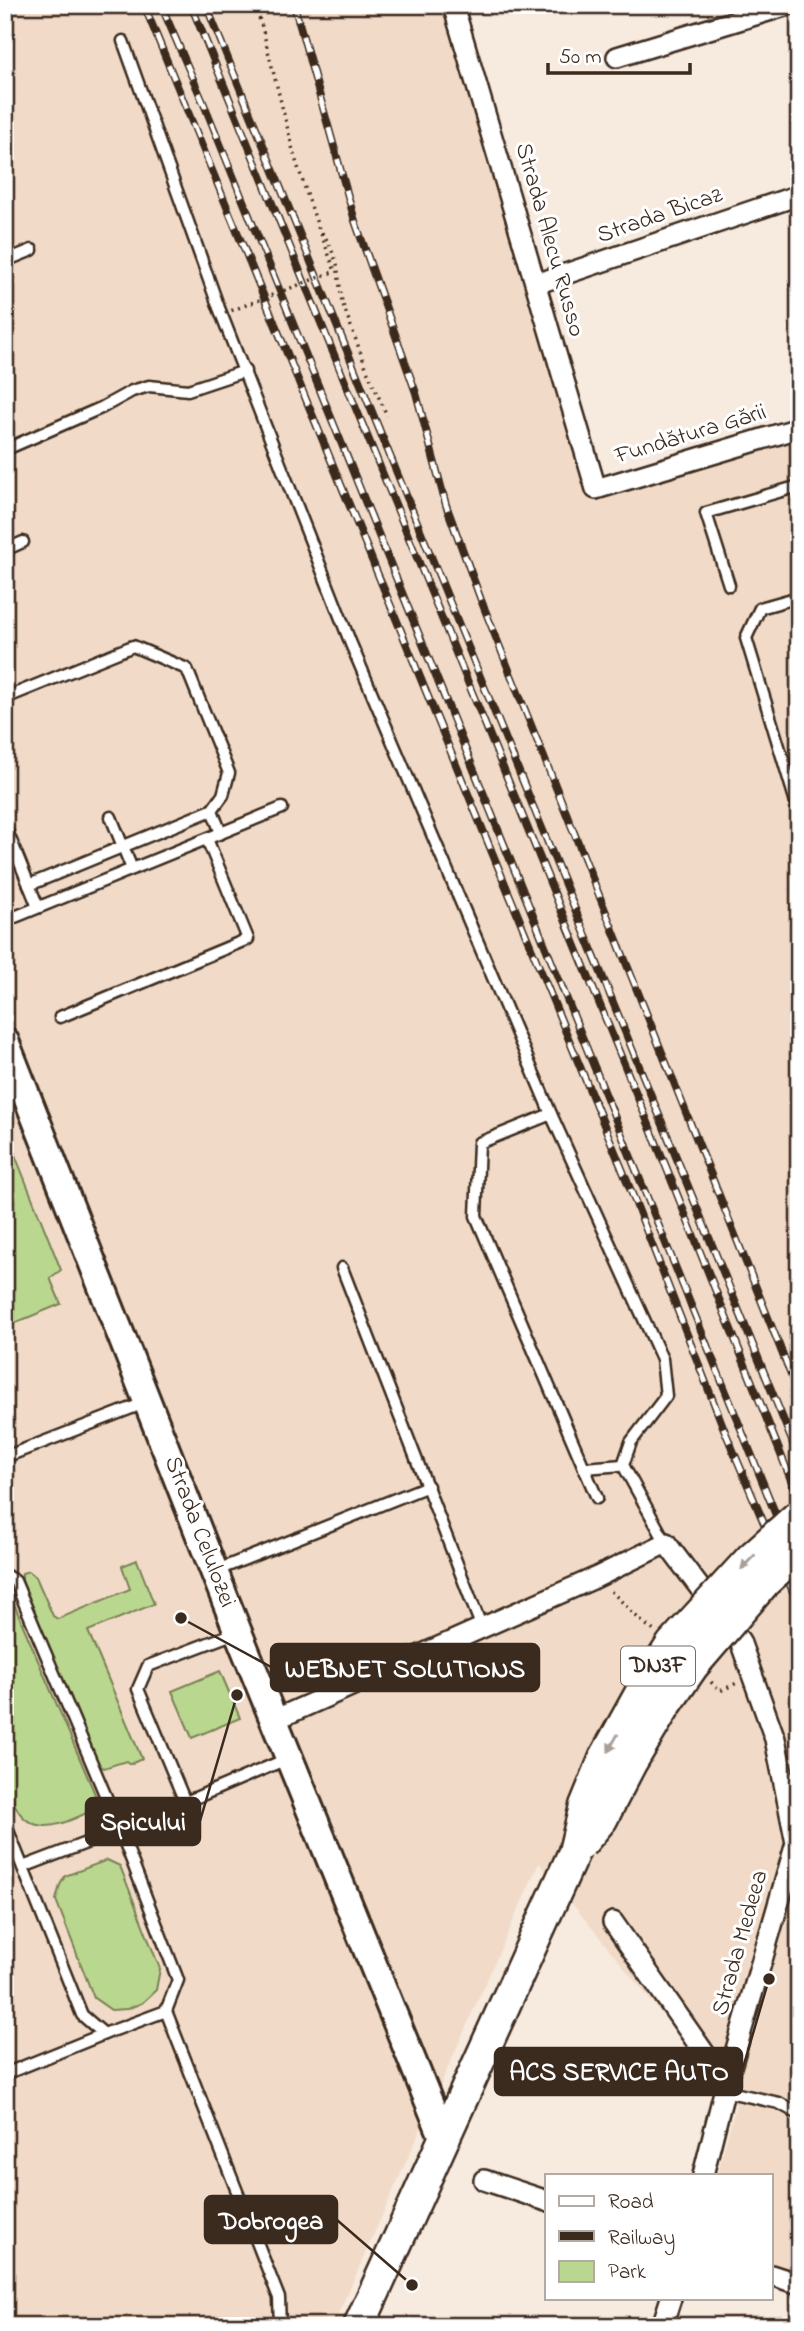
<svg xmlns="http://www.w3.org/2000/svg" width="804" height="2331" font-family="'Indie Flower',sans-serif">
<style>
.built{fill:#f1dbc8}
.green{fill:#bad78f;stroke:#7a8056;stroke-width:2}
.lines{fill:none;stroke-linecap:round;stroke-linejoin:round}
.lane-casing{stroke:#3b2a1e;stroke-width:15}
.street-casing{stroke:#3b2a1e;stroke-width:24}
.secondary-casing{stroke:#3b2a1e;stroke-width:32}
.primary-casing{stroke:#3b2a1e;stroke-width:35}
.path{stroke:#3b2a1e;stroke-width:3.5;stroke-dasharray:2 5;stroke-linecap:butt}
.lane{stroke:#fff;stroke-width:10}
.street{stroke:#fff;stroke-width:19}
.secondary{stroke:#fff;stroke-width:26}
.primary{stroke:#fff;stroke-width:30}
.rail-casing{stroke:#3b2a1e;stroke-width:8}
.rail{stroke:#fff;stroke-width:5;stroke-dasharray:16;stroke-linecap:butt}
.primary-bridge-casing{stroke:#3b2a1e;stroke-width:35;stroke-linecap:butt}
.path-bridge{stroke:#3b2a1e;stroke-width:3.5;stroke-dasharray:2 5;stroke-linecap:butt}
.primary-bridge{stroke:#fff;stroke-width:30}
.oneway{fill:#a79f9a}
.labels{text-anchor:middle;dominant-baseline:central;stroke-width:6;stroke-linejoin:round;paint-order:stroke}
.shield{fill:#fff;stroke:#766a62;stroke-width:2}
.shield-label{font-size:23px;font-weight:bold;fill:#3b2a1e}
.street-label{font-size:24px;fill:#3b2a1e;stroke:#fff}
.leader{fill:none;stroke:#3b2a1e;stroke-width:2.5}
.callout-dot{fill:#3b2a1e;stroke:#fff;stroke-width:2.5}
.callout{fill:#3b2a1e;stroke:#3b2a1e;stroke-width:2.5}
.callout-label{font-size:26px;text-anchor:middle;font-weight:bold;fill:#fff}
</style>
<rect width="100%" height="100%" fill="#f7eadf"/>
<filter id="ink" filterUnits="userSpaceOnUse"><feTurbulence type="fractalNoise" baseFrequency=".0143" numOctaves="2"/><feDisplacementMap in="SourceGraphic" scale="14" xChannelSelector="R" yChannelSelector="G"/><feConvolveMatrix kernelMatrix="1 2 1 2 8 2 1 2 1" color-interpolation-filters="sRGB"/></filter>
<g filter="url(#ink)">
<polygon class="built" points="5,5 445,5 590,497 799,438 799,2288 771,2279 771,2175 717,2175 736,2105 539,1863 333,2326 5,2326"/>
<g class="green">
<polygon points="5,1130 61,1270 50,1278 61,1304 5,1327"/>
<polygon points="137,1560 154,1604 88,1631 142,1759 130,1764 126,1761 104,1768 96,1763 22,1581 22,1573 29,1571 36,1577 53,1616 58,1619 130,1589 122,1566"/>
<path d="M5,1583l95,223c-26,13 -65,37 -84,1 -4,-8 -7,-17 -11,-26z"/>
<polygon points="220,1671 240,1718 192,1738 172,1691"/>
<polygon points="107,1860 120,1866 160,1969 156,1990 142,2003 127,2009 111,2010 94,1998 56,1900 60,1885 65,1876"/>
</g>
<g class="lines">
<defs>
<g id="lane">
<polyline points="123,41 219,308 351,644 551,1114 662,1359 666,1396 631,1442 623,1465 666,1543"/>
<polyline points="5,261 32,250"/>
<polyline points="11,447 103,407 132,391 149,386 188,390 245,371"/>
<polyline points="5,550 23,542"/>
<polyline points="729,585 706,513 799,486"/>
<polyline points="799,597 760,608 746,638 799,812"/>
<polyline points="5,698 133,646 187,669 229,773 223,795 212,810 221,833"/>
<polyline points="111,817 132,869"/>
<polyline points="5,826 38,907"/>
<polyline points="29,885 212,810"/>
<polyline points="5,921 282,808"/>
<polyline points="60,1017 248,939 207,839"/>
<polyline points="551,1114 479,1143 476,1216 597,1498"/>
<polyline points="342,1268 482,1628"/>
<polyline points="5,1457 147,1402"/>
<polyline points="584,1468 623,1465"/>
<polyline points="215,1571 428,1486"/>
<polyline points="5,1575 15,1581 120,1830 178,1980 166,2011 279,2298 280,2326"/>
<polyline points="185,1802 138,1689 148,1666 235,1633"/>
<polyline points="5,1823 82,2015 104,2034 166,2011"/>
<polyline points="23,1867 120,1830 289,1758"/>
<polyline points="5,2074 104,2034"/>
<polyline points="724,2091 779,2103 799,2114"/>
</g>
<g id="street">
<polyline points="453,5 596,489 799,428"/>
<polyline points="617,57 788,5"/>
<polyline points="536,284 799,195"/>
<polyline points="274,1720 597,1577 666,1543 740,1641 775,1739 796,1843 726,2084 703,2175"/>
<polyline points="613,1922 726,2084"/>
<polyline points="484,2180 547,2201"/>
<polyline points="771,2275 799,2284"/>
<polyline points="662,2326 671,2298"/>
</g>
<polyline id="secondary" points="5,1041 238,1632 444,2139"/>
<polyline id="primary" points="359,2326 574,1852"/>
</defs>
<use href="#lane" class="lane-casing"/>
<use href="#street" class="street-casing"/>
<use href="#secondary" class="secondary-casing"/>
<use href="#primary" class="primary-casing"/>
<g class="path">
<polyline points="254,5 261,23 295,158 318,227 329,243 337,264 342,302 367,370 387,416"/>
<polyline points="321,234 335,271"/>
<polyline points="611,1591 640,1620 654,1631"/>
<polyline points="711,1682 720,1691 737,1683"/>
</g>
<use href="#lane" class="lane"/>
<use href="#street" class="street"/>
<use href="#secondary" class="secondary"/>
<use href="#primary" class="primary"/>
<defs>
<g id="rail">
<polyline points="144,5 627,1181 724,1429 799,1606"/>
<polyline points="161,5 206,109 799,1572"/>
<polyline points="191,5 667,1169 799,1500"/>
<polyline points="206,5 799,1458"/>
<polyline points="294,5 355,221 416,393 446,505 481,600 799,1395"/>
</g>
</defs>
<use href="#rail" class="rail-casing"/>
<use href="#rail" class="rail"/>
<defs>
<g id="primary-bridge">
<polyline points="581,1844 602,1819 631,1763 664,1708 693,1666 765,1582 799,1551"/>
<polyline points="574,1852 585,1806 605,1757 641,1692 672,1644 751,1558 799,1515"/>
</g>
</defs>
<use href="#primary-bridge" class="primary-bridge-casing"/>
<polyline class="path-bridge" points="225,313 335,271"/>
<use href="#primary-bridge" class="primary-bridge"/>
</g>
<defs><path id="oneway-solid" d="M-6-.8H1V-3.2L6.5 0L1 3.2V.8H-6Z" transform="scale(1.75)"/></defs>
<g class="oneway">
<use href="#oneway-solid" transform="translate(748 1562) rotate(134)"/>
<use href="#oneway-solid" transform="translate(613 1743) rotate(119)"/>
</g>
</g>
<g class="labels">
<rect class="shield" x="621" y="1646.5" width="74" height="39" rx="5"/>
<g class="shield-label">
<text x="658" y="1666">DN3F</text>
</g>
<g class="street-label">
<text transform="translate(660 216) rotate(-19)">Strada Bicaz</text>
<text transform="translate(549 240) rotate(74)">Strada Alecu Russo</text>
<text transform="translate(691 435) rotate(-17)">Fundătura Gării</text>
<text transform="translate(199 1532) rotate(69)">Strada Celulozei</text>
<text transform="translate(741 1943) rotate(-74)">Strada Medeea</text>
</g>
</g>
<path class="leader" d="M181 1618L271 1667M237 1695L200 1821M769 1979L742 2071M412 2285L337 2220"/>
<g class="callout-dot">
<circle cx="181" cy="1618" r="7"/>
<circle cx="237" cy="1695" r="7"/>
<circle cx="769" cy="1979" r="7"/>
<circle cx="412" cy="2285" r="7"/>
</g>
<g class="callout">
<rect x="271" y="1644" width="268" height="47" rx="7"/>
<rect x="86" y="1798" width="114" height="47" rx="7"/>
<rect x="495" y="2048" width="247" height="47" rx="7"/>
<rect x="205" y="2196" width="132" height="47" rx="7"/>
</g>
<g class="callout-label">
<text x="405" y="1677">WEBNET SOLUTIONS</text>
<text x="143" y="1830">Spicului</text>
<text x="619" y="2080">ACS SERVICE AUTO</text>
<text x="271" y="2229">Dobrogea</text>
</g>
<rect width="804" height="2331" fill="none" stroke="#fff" stroke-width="28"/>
<rect x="14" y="14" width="776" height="2303" fill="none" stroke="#3b2a1e" stroke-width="2.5" filter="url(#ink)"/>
<rect x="545" y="2174" width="228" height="126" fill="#ffffff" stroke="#b1aaa5" stroke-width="2"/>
<rect x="559" y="2196" width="35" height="10" fill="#ffffff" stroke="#b1aaa5" stroke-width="2"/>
<text x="608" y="2208" font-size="21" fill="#3b2a1e">Road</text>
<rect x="559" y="2231" width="35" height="10" fill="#3b2a1e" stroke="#b1aaa5" stroke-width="2"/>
<text x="608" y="2244" font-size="21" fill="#3b2a1e">Railway</text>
<rect x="559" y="2261" width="35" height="21" fill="#bad78f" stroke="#b1aaa5" stroke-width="2"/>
<text x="608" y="2278" font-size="21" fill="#3b2a1e">Park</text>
<path d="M548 63v10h142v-10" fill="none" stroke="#3b2a1e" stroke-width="3.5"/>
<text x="559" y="63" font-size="21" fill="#3b2a1e" stroke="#ffffff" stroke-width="5" paint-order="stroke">50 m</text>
</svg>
